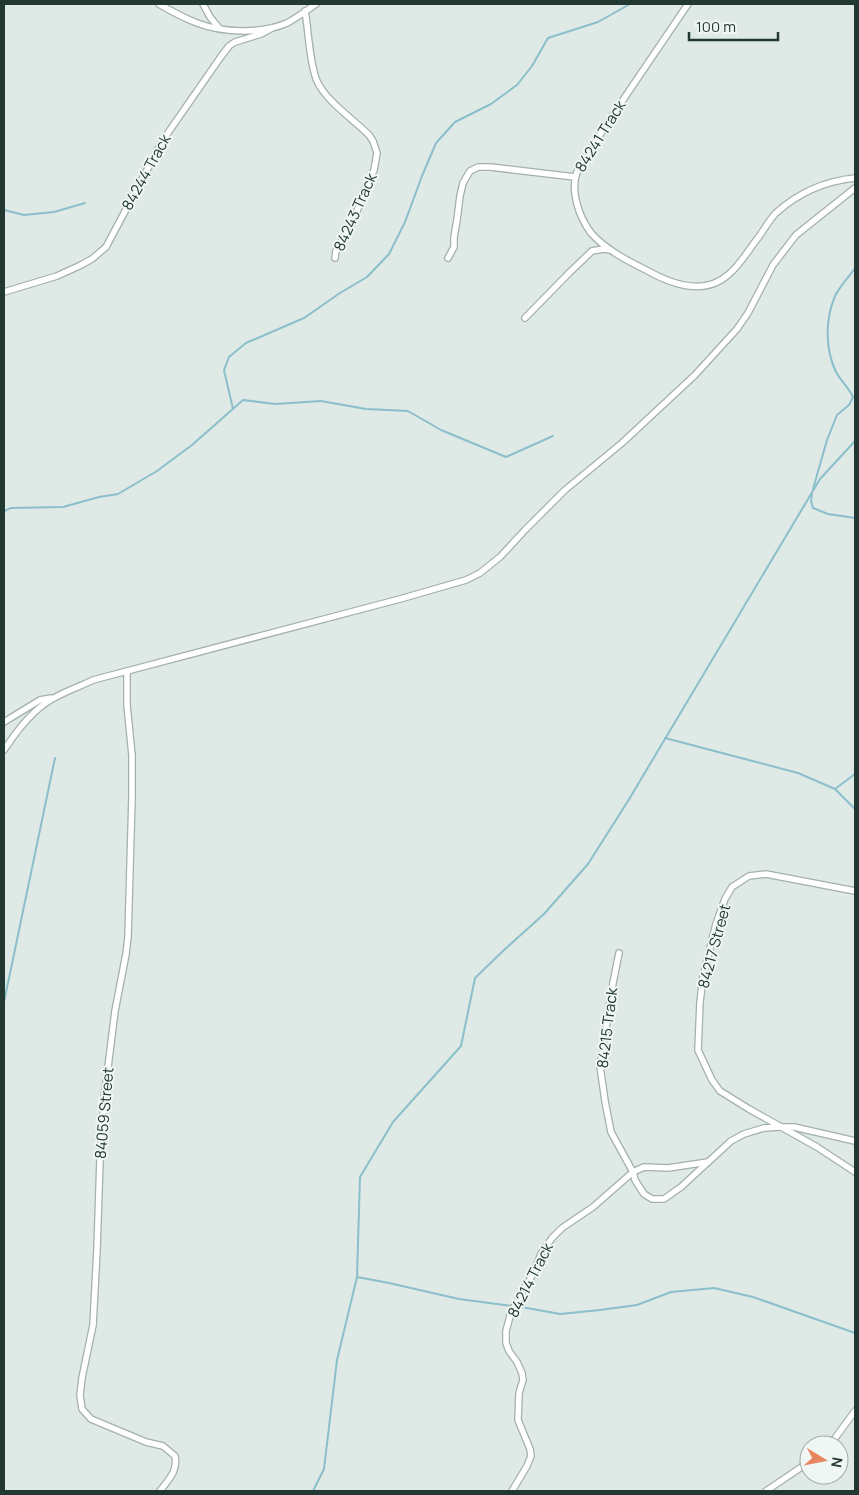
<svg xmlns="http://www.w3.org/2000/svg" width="859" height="1495" font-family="Manrope,sans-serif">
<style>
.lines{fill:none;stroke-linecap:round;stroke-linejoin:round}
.stream{stroke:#8bbfcb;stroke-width:2}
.minor-casing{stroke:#a3b0ac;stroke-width:8}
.minor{stroke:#fff;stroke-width:5.5}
.labels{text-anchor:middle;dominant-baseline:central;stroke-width:4;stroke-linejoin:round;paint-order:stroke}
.street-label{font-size:15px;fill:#223833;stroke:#eff6f3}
</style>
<rect width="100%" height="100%" fill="#dfe9e5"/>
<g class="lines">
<g class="stream">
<polyline points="4,210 24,215 54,212 85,203"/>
<polyline points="233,409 224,370 229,357 246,343 304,318 340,293 367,277 389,254 405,222 422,176 436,143 455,122 491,104 517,85 532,66 548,38 598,22 630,4"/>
<path d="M813,489l14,-49 10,-25 12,-10 4,-8c-4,-9 -12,-16 -17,-25 -11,-23 -11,-52 -1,-76 5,-10 14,-19 20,-28"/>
<polyline points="812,494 811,501 813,508 828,514 855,518"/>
<polyline points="4,511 11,508 63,507 99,497 118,494 157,471 192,445 243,400 275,404 321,401 366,409 408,411 441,430 506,457 553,436"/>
<polyline points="665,738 798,773 835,789 855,809"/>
<polyline points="835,789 855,774"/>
<polyline points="4,1002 55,758"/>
<polyline points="357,1277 389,1283 459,1299 512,1306"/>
<polyline points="516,1306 560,1314 600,1310 637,1305 671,1292 714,1288 753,1297 855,1333"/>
<polyline points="313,1491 324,1469 337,1360 357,1277 360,1177 393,1122 461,1046 475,978 504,950 544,914 588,864 628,801 820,479 855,441"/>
</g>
<defs>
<g id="minor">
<path d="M159,4c12,7 25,14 38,19 26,10 65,11 90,0 10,-5 20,-13 29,-19"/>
<polyline points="203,4 210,17 219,28"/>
<path d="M688,4l-82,121 -29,47c-7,19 2,45 14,61 15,17 37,28 57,38 25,14 57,25 81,3 12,-10 20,-25 29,-36 6,-8 11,-18 18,-25 22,-20 50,-32 79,-35"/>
<path d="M305,11c4,22 4,51 12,70 8,19 37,39 52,54l4,6 4,12 -3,17 -10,22 -11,30 -17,29 -1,7"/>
<polyline points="448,258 454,247 454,237 457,220 460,196 463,183 470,171 478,167 490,167 575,177"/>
<polyline points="4,292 57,276 79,266 92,259 106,247 163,140 220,58 229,46 235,42 261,34 272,28"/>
<polyline points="525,318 570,272 592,251 603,249 610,250"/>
<path d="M127,671v34l5,50v42l-4,140 -2,17 -11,57 -11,88 -4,60 -3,91 -4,75 -11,53 -2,17 2,14 9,10 55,23 17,4 12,10c3,15 -6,23 -15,35"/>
<polyline points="4,722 40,700 51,698"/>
<path d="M4,750c11,-16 23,-33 39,-45 14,-11 34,-17 50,-25l307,-81 66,-19 14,-7 20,-16 25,-27 40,-40 57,-47 73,-68 42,-46 11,-16 25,-48 23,-30 59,-47"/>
<polyline points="855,891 766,874 749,876 732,887 725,899 716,924 703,977 700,1002 698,1050 712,1080 720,1091 749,1109 817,1147 855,1172"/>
<polyline points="619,953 613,983 600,1066 605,1101 611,1132 633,1172 635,1180 644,1194 652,1199 664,1199 681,1187 731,1141 744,1134 764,1128 780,1127 794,1127 855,1141"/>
<polyline points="830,1445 855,1411"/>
<polyline points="512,1491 527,1466 531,1456 530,1449 518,1420 519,1393 523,1380 522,1373 517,1362 509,1351 506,1343 506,1331 511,1312 534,1272 541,1254 552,1238 562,1228 593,1207 633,1172 644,1167 668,1168 708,1162"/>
<polyline points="766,1491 809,1462"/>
</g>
</defs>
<use href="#minor" class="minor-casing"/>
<use href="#minor" class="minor"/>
</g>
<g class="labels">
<g class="street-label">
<text transform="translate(600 136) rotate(-58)">84241 Track</text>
<text transform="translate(146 172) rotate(-61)">84244 Track</text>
<text transform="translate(355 212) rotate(-66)">84243 Track</text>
<text transform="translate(714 946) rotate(-75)">84217 Street</text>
<text transform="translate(607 1028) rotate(-83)">84215 Track</text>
<text transform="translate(104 1113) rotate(-85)">84059 Street</text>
<text transform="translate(530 1280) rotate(-63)">84214 Track</text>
</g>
</g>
<rect width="859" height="1495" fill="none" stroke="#223833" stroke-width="10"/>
<g transform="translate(824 1460) rotate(100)"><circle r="24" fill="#eff6f3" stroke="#9daaa6"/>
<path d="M0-4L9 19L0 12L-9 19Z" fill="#e78560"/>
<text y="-8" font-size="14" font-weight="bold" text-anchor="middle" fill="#223833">N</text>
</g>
<path d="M689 32v8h89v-8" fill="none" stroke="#223833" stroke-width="2.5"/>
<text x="696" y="32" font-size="15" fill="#223833" stroke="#eff6f3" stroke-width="4" paint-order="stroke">100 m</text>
</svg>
